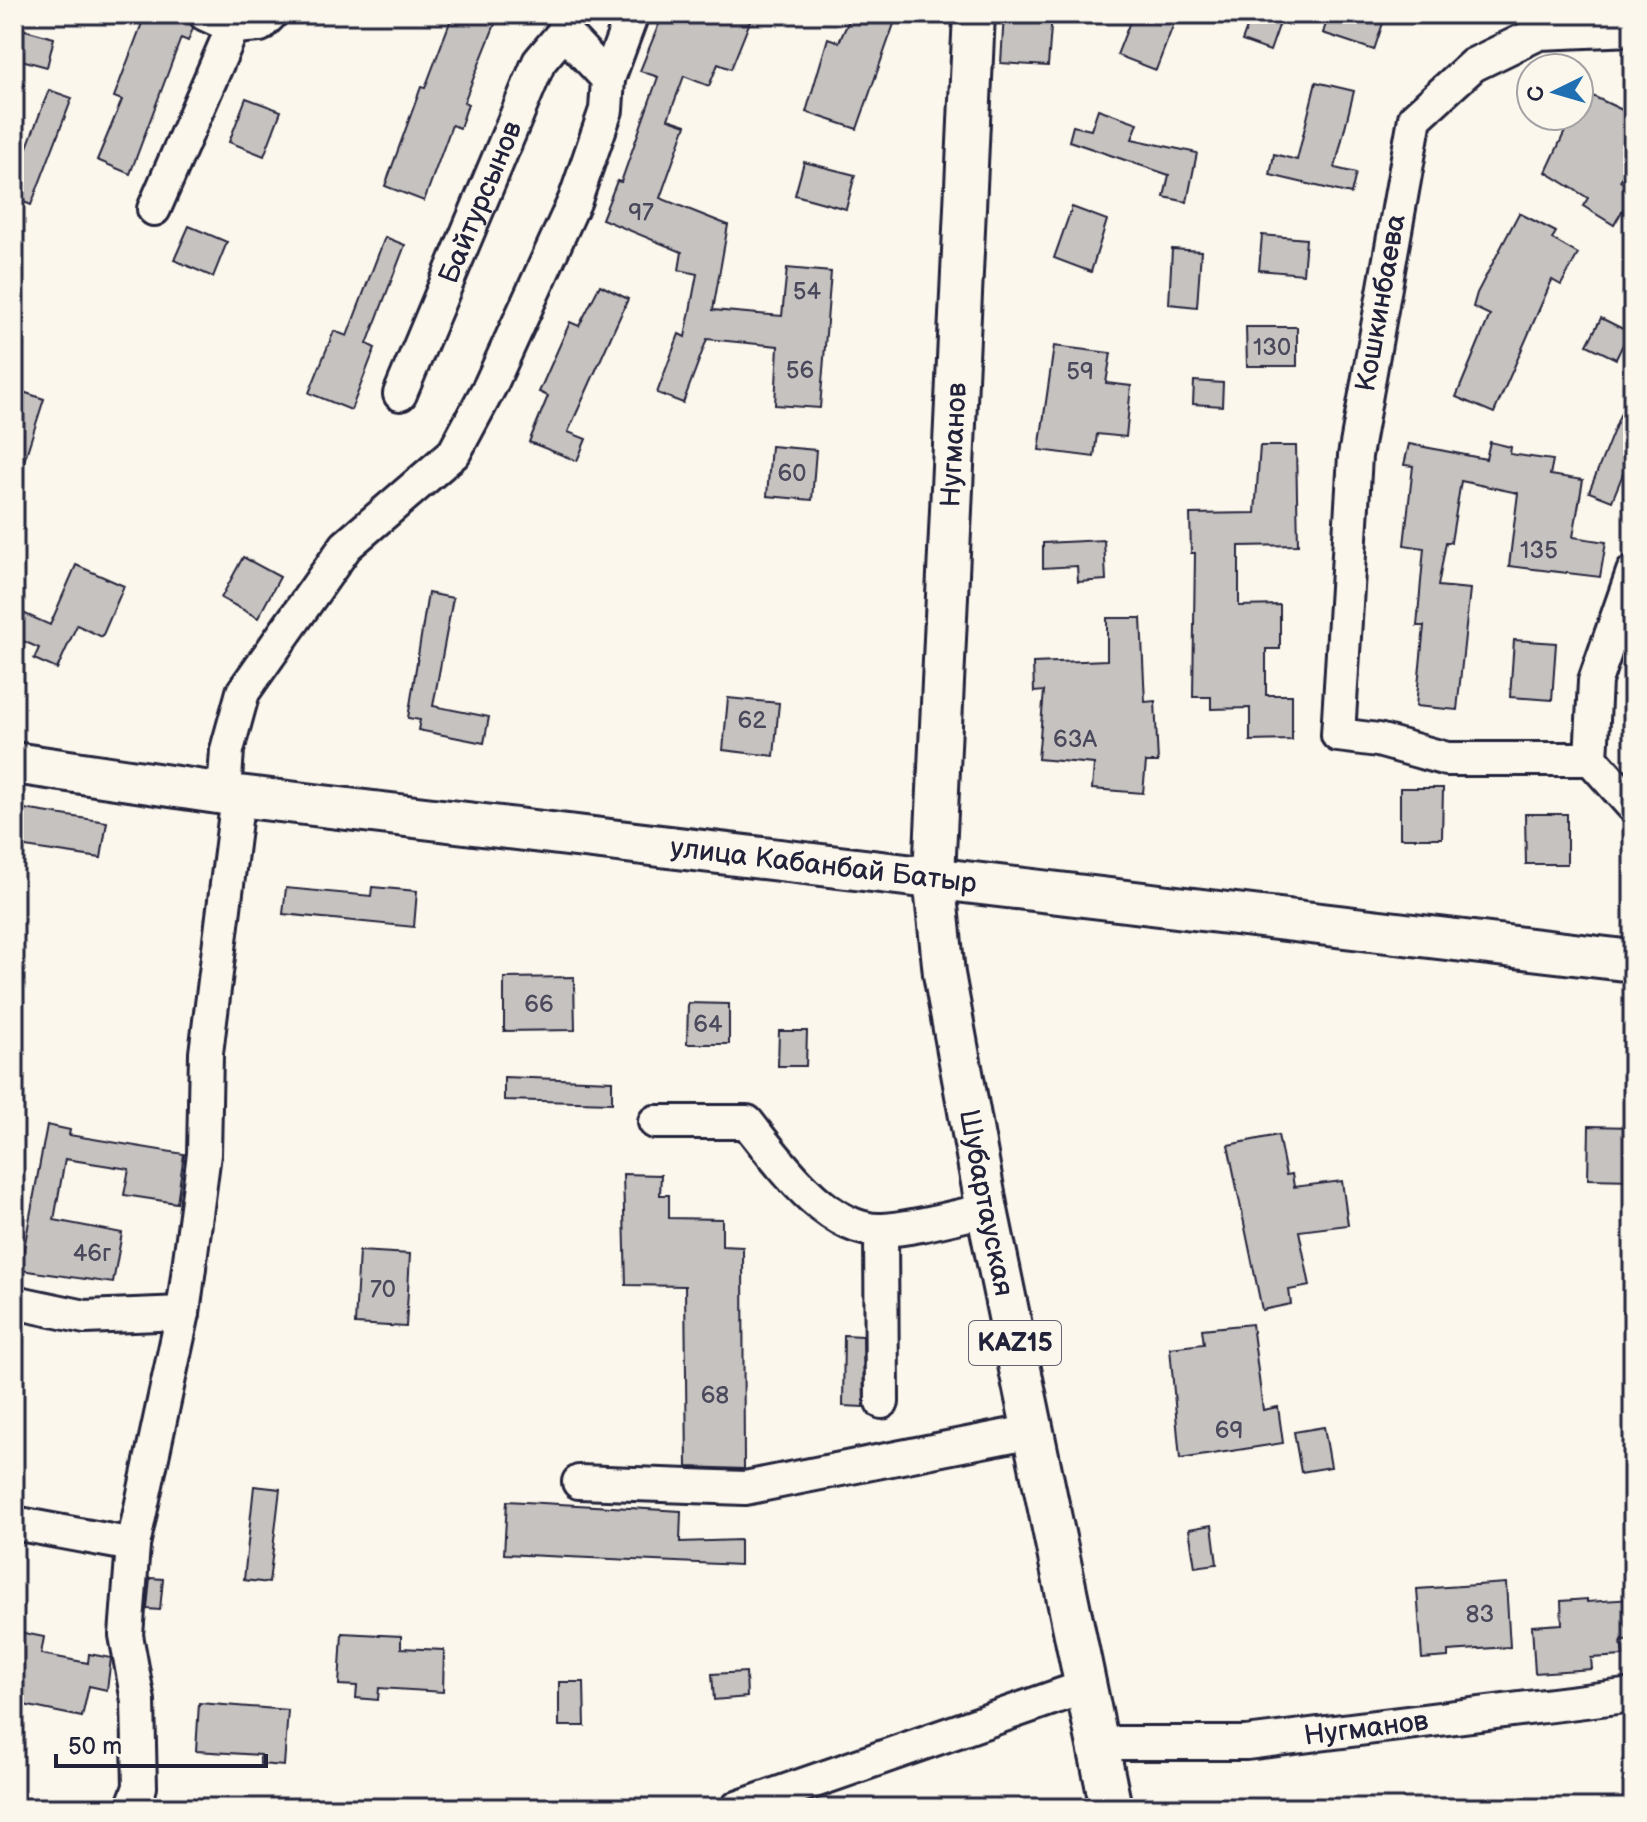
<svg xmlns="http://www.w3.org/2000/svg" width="1647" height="1822" font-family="'Balsamiq Sans',sans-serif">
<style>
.building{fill:#c6c2c0;stroke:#22223b;stroke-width:2}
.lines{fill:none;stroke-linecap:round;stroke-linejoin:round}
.minor-casing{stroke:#22223b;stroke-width:38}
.major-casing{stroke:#22223b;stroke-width:46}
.minor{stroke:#fbf7ec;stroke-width:32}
.major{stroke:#fbf7ec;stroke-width:40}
.labels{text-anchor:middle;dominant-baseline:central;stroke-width:7;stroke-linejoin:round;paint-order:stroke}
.number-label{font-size:24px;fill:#4b4a5c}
.shield{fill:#fbf7ec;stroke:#636270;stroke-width:2}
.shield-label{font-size:26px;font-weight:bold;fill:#22223b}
.street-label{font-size:28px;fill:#22223b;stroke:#fbf7ec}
</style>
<rect width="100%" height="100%" fill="#fbf7ec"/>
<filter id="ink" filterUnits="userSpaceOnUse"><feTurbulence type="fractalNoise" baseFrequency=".0125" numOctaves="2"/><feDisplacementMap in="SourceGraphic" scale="16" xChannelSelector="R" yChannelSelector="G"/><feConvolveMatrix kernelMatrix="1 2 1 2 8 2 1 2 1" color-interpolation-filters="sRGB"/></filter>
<g filter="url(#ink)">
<g class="building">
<polygon points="123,14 186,14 193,28 188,41 181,38 130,174 97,160 122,100 114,97 142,23"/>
<polygon points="453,14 499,14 464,102 468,104 460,128 452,125 424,201 385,186 421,87 425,88"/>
<polygon points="663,14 753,14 731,69 718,64 709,86 684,76 668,119 686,125 660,198 728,225 713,310 782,316 787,268 831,272 820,408 775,405 778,346 707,339 683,403 657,393 679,334 685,337 697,274 679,270 682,252 602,219 617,181 621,182 658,77 640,71"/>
<polygon points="852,14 881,14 895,21 857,129 806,112 828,38 839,42"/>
<polygon points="1004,14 1052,14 1048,66 1001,63"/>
<polygon points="1133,14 1151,14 1174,23 1156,70 1117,55"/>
<polygon points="1252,14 1283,14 1270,51 1242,41"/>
<polygon points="1329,14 1386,14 1374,50 1323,33"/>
<polygon points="14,27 54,38 47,67 14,58"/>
<polygon points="1316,82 1354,91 1335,168 1356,173 1351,194 1270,175 1274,154 1297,160"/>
<polygon points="49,90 72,98 31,205 14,198 14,181"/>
<polygon points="1584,92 1633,115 1633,153 1620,181 1633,188 1633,192 1614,225 1583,206 1588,198 1546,172 1572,116 1579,116"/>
<polygon points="246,98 281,111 264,156 229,142"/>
<polygon points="1098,109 1138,123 1132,139 1197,153 1187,202 1164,197 1169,175 1069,141 1073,126 1091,130"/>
<polygon points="804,162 855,175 846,209 795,195"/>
<polygon points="1072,207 1107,220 1091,272 1054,258"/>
<polygon points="1519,213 1556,232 1552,239 1578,254 1561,285 1552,280 1494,413 1456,397 1490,315 1473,307 1477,293"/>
<polygon points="189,226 227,242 213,277 174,260"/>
<polygon points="1262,235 1306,239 1303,274 1259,270"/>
<polygon points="385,237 405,245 367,344 375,348 351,410 309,393 334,331 347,336"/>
<polygon points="1172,249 1201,251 1197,307 1169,304"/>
<polygon points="600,285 628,299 568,432 586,439 577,461 529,442 548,396 539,392 570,322 579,326"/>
<polygon points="1601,318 1629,332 1616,359 1587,345"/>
<polygon points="1246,327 1297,327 1297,366 1247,366"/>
<polygon points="1054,346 1111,353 1106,383 1131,386 1126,437 1097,434 1094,457 1039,450"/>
<polygon points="1194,381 1223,383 1222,406 1193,404"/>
<polygon points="1632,385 1633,449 1612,501 1589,492"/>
<polygon points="14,389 44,399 19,477 14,477"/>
<polygon points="1490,442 1511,447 1510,454 1553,460 1550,475 1583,480 1573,537 1606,542 1600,577 1509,566 1518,493 1461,481 1451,542 1446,542 1438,586 1470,589 1457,710 1416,706 1424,626 1417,626 1424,548 1404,545 1413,466 1404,465 1409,444 1486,459"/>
<polygon points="771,446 816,450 812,500 767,496"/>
<polygon points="1260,446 1296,446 1298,545 1239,546 1239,606 1280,605 1280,649 1266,649 1266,695 1292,695 1292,740 1250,741 1250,708 1211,709 1211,697 1193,697 1195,553 1191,553 1190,514 1255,513"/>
<polygon points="1104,540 1106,580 1078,582 1077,566 1043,568 1043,543"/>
<polygon points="243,557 280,577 258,618 221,598"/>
<polygon points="76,565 124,586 102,637 77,625 57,669 34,659 39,648 14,637 14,609 50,625"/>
<polygon points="428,593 453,598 433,706 489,717 484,743 418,730 420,720 408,718"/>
<polygon points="1107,618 1141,618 1145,702 1155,701 1158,762 1146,762 1143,793 1092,789 1094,764 1038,759 1044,691 1034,692 1033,663 1107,660"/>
<polygon points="1514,640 1556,643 1552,700 1510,697"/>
<polygon points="728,698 779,703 774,756 723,750"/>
<polygon points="1400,788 1443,788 1442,838 1400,838"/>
<polygon points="24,809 107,822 101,858 18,846"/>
<polygon points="1525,814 1567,814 1567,864 1526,864"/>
<polygon points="372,887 417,891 414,927 283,914 286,888 371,896"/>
<polygon points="574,977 575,1030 504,1031 504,978"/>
<polygon points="688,1003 729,1004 729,1044 687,1044"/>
<polygon points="779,1031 807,1031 806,1066 778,1066"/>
<polygon points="504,1077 612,1081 612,1103 504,1100"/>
<polygon points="47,1125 70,1130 69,1135 184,1154 177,1203 124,1195 129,1169 65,1159 54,1220 122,1233 113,1283 20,1270"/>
<polygon points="1589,1126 1633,1127 1633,1180 1588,1179"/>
<polygon points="1278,1135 1286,1175 1292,1174 1294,1187 1342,1181 1348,1225 1299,1231 1310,1286 1289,1290 1291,1304 1262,1310 1228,1145"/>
<polygon points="623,1174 661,1175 660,1195 669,1195 669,1218 722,1219 722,1246 743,1247 744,1469 687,1467 685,1286 626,1285"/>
<polygon points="359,1251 410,1254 406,1327 355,1324"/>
<polygon points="1252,1324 1263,1410 1278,1407 1283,1443 1180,1459 1170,1348 1204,1344 1202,1329"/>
<polygon points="844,1335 863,1336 864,1407 843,1406"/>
<polygon points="1324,1427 1331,1467 1301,1472 1294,1432"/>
<polygon points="254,1486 280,1489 269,1583 244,1580"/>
<polygon points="507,1501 681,1511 680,1542 740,1540 740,1565 504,1554"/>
<polygon points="1212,1525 1217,1564 1195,1567 1189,1529"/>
<polygon points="150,1578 163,1579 160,1610 147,1609"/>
<polygon points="1506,1583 1510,1647 1448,1651 1448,1657 1422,1659 1417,1589"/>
<polygon points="1587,1599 1587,1602 1633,1599 1633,1640 1621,1641 1623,1656 1591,1658 1592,1669 1535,1673 1532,1626 1562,1624 1561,1601"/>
<polygon points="14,1631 44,1637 41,1654 88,1663 89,1654 111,1658 107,1690 89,1686 82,1717 14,1703"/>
<polygon points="342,1633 401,1636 401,1648 444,1650 443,1692 379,1688 378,1700 356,1698 357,1686 339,1685"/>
<polygon points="746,1672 747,1697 714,1700 712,1674"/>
<polygon points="559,1682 584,1682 585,1726 559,1726"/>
<polygon points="199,1703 288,1710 284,1766 260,1764 260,1755 196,1751"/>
</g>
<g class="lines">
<defs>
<g id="minor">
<polyline points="205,14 233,27"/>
<polyline points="1633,29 1539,33 1473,65 1415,118 1355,456 1338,735 1378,740 1447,759 1591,759 1633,806"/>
<polyline points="608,79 632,14"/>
<polyline points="154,209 233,27 260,25 271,14"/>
<path id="s1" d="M400,394l139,-332 25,-30 3,-18"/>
<polyline points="1591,759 1595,681 1633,572"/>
<polyline points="224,794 227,750 243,692 346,546 454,453 491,384 575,200 606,110 608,79 564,32"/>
<path d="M655,1122h92c31,39 81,111 136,108 34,-2 70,-13 104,-20"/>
<polyline points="881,1230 882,1402"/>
<polyline points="14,1302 85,1317 183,1313"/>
<polyline points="579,1482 745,1488 1033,1431"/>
<polyline points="14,1523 133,1545"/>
<path id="s2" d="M1097,1743h149l387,-48"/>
<polyline points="132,1808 140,1787 138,1701 126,1635 133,1545 183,1313 204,1154 206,1053 238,796"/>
<polyline points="737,1808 1087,1686"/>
</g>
<g id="major">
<path id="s3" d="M974,14l-40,862 10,98 43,236 124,598"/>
<path id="s4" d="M14,763l224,33 1395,165"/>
</g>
</defs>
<use href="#minor" class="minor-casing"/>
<use href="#major" class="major-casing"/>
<use href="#minor" class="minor"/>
<use href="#major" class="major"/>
</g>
</g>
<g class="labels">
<g class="number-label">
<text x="641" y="212">97</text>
<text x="807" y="291">54</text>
<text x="1272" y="347">130</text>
<text x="800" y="370">56</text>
<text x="1080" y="371">59</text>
<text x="792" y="473">60</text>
<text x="1539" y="550">135</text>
<text x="752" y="720">62</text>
<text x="1075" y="739">63А</text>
<text x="539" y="1004">66</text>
<text x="708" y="1024">64</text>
<text x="92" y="1253">46г</text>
<text x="383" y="1289">70</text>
<text x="715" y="1395">68</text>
<text x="1229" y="1430">69</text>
<text x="1480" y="1614">83</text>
</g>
<rect class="shield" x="969" y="1321" width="92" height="44" rx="6"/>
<g class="shield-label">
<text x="1015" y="1343">KAZ15</text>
</g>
<g class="street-label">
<text stroke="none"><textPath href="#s1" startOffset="208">Байтурсынов</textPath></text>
<text transform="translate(1381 303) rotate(-80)">Кошкинбаева</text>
<text transform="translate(954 445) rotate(-87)">Нугманов</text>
<text stroke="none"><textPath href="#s4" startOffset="816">улица Кабанбай Батыр</textPath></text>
<text stroke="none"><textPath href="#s3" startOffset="1194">Шубартауская</textPath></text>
<text stroke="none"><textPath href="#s2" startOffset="270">Нугманов</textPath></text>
</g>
</g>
<rect width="1647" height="1822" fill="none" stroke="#fbf7ec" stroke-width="48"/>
<rect x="24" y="24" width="1599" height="1774" fill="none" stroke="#22223b" stroke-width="3" filter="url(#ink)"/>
<g transform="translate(1555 92) rotate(265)"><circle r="38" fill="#fbf7ec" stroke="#a4a2a5" stroke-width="2"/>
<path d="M0-6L14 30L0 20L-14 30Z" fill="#1f6fb2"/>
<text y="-12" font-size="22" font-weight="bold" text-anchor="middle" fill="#22223b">С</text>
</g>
<path d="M56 1754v12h210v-12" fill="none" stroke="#22223b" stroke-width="4"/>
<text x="68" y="1754" font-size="24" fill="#22223b" stroke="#fbf7ec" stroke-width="6" paint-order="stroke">50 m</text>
</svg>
